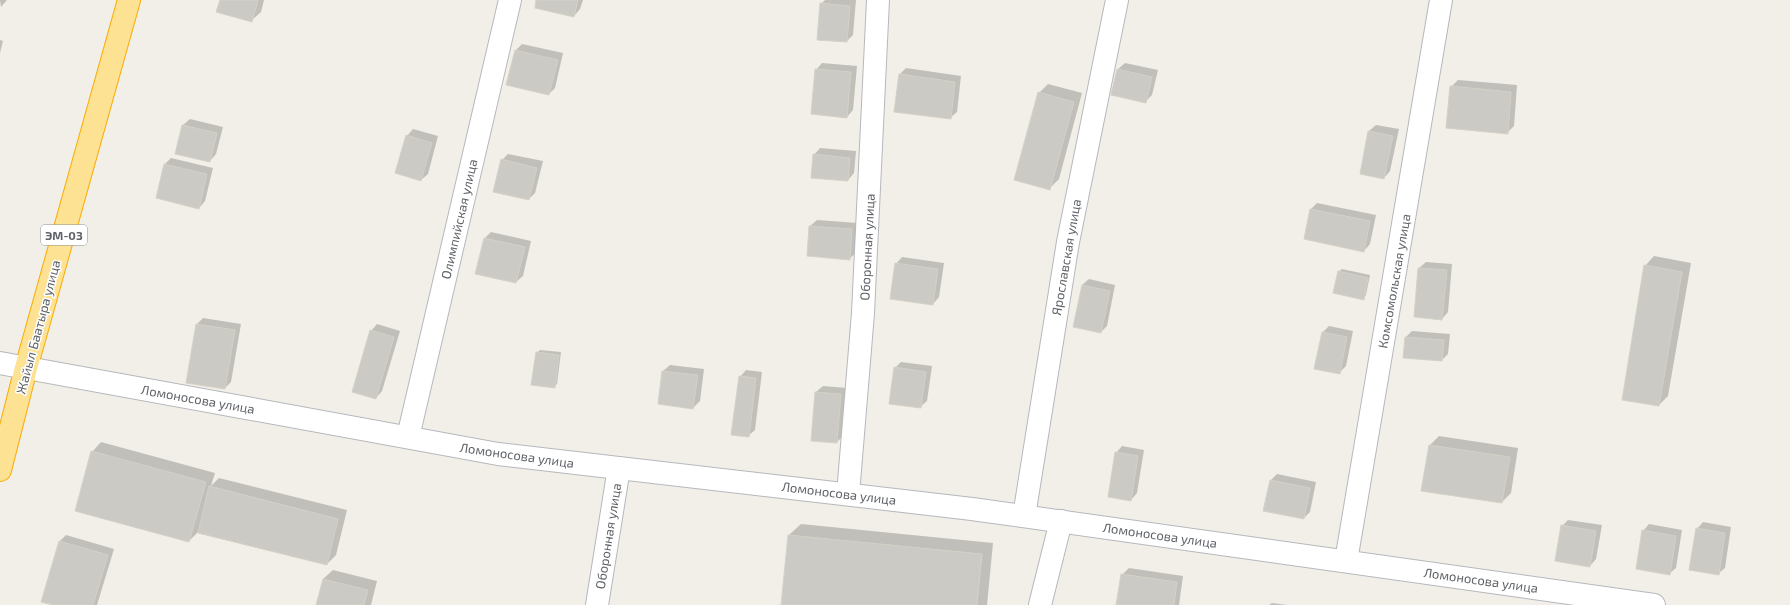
<svg xmlns="http://www.w3.org/2000/svg" width="1790" height="605" font-family="'Exo 2',sans-serif">
<style>
.shadow{fill:#0003}
.building{fill:#cccac5;stroke:#d6d1c6}
.lines{fill:none;stroke-linecap:round;stroke-linejoin:round}
.minor-casing{stroke:#b5b8bc;stroke-width:24}
.highway-casing{stroke:#f9ab00;stroke-width:24}
.minor{stroke:#fff;stroke-width:22}
.highway{stroke:#fde293;stroke-width:22}
.labels{text-anchor:middle;dominant-baseline:central;stroke-width:3;stroke-linejoin:round;paint-order:stroke}
.shield{fill:#fff;stroke:#8f9295;stroke-width:1}
.shield-label{font-size:12px;font-weight:bold;fill:#5f6368}
.street-label{font-size:13px;fill:#5f6368;stroke:#fff}
</style>
<rect width="100%" height="100%" fill="#f1efe8"/>
<g class="shadow">
<polygon points="0,0 7,0 1,7"/>
<polygon points="221,0 264,0 261,12 251,21"/>
<polygon points="537,0 583,0 580,9 574,16"/>
<polygon points="825,0 856,0 853,35 847,41 821,4"/>
<polygon points="0,40 3,41 0,53"/>
<polygon points="522,44 563,53 555,88 549,94 508,85 516,50"/>
<polygon points="822,63 857,66 853,110 847,117 816,70"/>
<polygon points="1125,63 1158,70 1152,95 1145,102 1112,94 1118,69"/>
<polygon points="906,68 961,76 957,112 950,118 900,74"/>
<polygon points="1458,80 1517,85 1514,126 1507,133 1451,87"/>
<polygon points="1048,84 1082,93 1059,179 1050,188 1039,93"/>
<polygon points="190,119 223,127 216,154 210,161 176,153 183,125"/>
<polygon points="1376,125 1399,129 1390,171 1384,178 1361,173 1369,131"/>
<polygon points="413,129 438,136 428,174 421,180 407,136"/>
<polygon points="820,148 856,151 854,173 848,180 814,155"/>
<polygon points="508,154 543,161 535,193 529,199 502,160"/>
<polygon points="171,158 213,168 205,201 199,208 165,164"/>
<polygon points="1317,203 1376,215 1370,244 1364,251 1311,209"/>
<polygon points="817,220 858,223 856,253 849,259 810,226"/>
<polygon points="491,232 531,241 523,276 516,282 485,238"/>
<polygon points="1654,256 1691,263 1668,396 1659,405 1645,266"/>
<polygon points="902,257 944,263 939,297 933,304 896,264"/>
<polygon points="1426,262 1452,264 1448,312 1442,319 1415,316 1419,268"/>
<polygon points="1342,269 1370,275 1366,295 1363,298 1338,272"/>
<polygon points="1089,279 1115,285 1107,326 1101,332 1082,285"/>
<polygon points="203,318 241,324 231,382 225,388 197,324"/>
<polygon points="377,324 400,331 382,391 376,398 371,331"/>
<polygon points="1329,326 1353,331 1346,366 1339,373 1316,368 1323,332"/>
<polygon points="1412,331 1450,334 1448,354 1442,360 1406,337"/>
<polygon points="540,350 561,352 557,384 554,387 537,353"/>
<polygon points="901,362 932,366 927,401 920,407 895,368"/>
<polygon points="670,365 704,369 700,401 693,408 663,371"/>
<polygon points="746,370 762,372 755,430 748,436 740,377"/>
<polygon points="823,386 847,388 843,436 837,442 816,392"/>
<polygon points="1439,436 1518,448 1511,493 1502,502 1430,445"/>
<polygon points="101,442 215,473 211,486 219,478 347,510 336,555 327,564 198,532 189,541 92,452"/>
<polygon points="1122,446 1144,450 1137,493 1131,500 1116,453"/>
<polygon points="1277,474 1316,482 1310,512 1304,518 1271,480"/>
<polygon points="1568,520 1602,525 1596,559 1590,566 1562,526"/>
<polygon points="1703,522 1731,527 1725,568 1718,574 1697,529"/>
<polygon points="801,524 993,543 987,605 782,605 789,535"/>
<polygon points="1649,524 1682,530 1676,568 1669,574 1643,531"/>
<polygon points="66,535 114,549 97,605 56,605 42,601 60,541"/>
<polygon points="1129,568 1183,576 1179,605 1117,605 1122,575"/>
<polygon points="333,570 377,581 371,605 317,605 323,579"/>
<polygon points="1272,603 1287,605 1269,605"/>
</g>
<g class="building">
<polygon points="220,0 258,0 252,22 216,12"/>
<polygon points="536,0 578,0 574,17 535,8"/>
<polygon points="820,3 850,6 847,42 817,40"/>
<polygon points="515,50 558,60 549,95 506,85"/>
<polygon points="815,69 851,72 847,118 811,114"/>
<polygon points="1117,69 1152,77 1146,103 1111,95"/>
<polygon points="899,74 955,82 951,119 894,112"/>
<polygon points="1450,86 1511,92 1508,134 1446,128"/>
<polygon points="1038,92 1074,102 1050,190 1014,180"/>
<polygon points="182,125 217,133 210,162 175,154"/>
<polygon points="1368,131 1393,136 1384,179 1360,174"/>
<polygon points="406,135 432,143 421,181 395,173"/>
<polygon points="813,154 850,158 848,181 811,178"/>
<polygon points="501,159 537,168 529,200 493,192"/>
<polygon points="164,164 207,174 199,209 156,198"/>
<polygon points="1310,209 1370,221 1364,252 1304,239"/>
<polygon points="809,226 852,229 850,260 807,256"/>
<polygon points="484,238 525,247 516,283 475,274"/>
<polygon points="895,263 938,269 933,305 890,299"/>
<polygon points="1644,265 1682,272 1659,406 1622,400"/>
<polygon points="1418,268 1447,270 1442,320 1414,317"/>
<polygon points="1338,271 1368,278 1364,300 1333,293"/>
<polygon points="1082,285 1110,291 1101,333 1073,327"/>
<polygon points="196,324 235,330 225,389 186,383"/>
<polygon points="370,330 394,337 376,399 352,392"/>
<polygon points="1322,332 1347,337 1340,374 1314,369"/>
<polygon points="1405,337 1444,340 1442,361 1403,358"/>
<polygon points="536,352 559,355 555,388 531,385"/>
<polygon points="894,367 926,372 921,408 889,404"/>
<polygon points="662,371 698,375 693,409 658,404"/>
<polygon points="739,376 756,378 749,437 731,435"/>
<polygon points="815,392 841,394 837,443 811,441"/>
<polygon points="1429,445 1510,457 1502,503 1421,491"/>
<polygon points="91,451 206,482 189,542 75,511"/>
<polygon points="1115,452 1138,456 1131,501 1108,497"/>
<polygon points="1270,480 1310,488 1304,519 1263,511"/>
<polygon points="209,486 338,519 327,565 198,533"/>
<polygon points="1561,525 1596,531 1590,567 1555,561"/>
<polygon points="1696,528 1725,533 1719,575 1689,570"/>
<polygon points="1642,530 1676,536 1670,575 1636,569"/>
<polygon points="788,535 982,554 977,605 781,605"/>
<polygon points="59,541 108,555 93,605 53,605 41,602"/>
<polygon points="1121,574 1177,582 1174,605 1116,605"/>
<polygon points="323,579 368,590 364,605 316,605"/>
</g>
<g class="lines">
<defs>
<g id="minor">
<polyline points="0,363 498,454 972,509 1654,605"/>
<polyline points="408,437 510,0"/>
<polyline points="848,494 863,313 878,0"/>
<polyline points="1024,516 1068,242 1117,0"/>
<polyline points="1346,561 1441,0"/>
<polyline points="597,605 619,468"/>
<polyline points="1040,605 1061,521"/>
</g>
<polyline id="highway" points="0,470 26,368 129,0"/>
</defs>
<use href="#minor" class="minor-casing"/>
<use href="#highway" class="highway-casing"/>
<use href="#minor" class="minor"/>
<use href="#highway" class="highway"/>
</g>
<g class="labels">
<rect class="shield" x="41" y="225" width="46" height="20" rx="3"/>
<g class="shield-label">
<text x="64" y="235">ЭМ-03</text>
</g>
<g class="street-label">
<text transform="translate(459 219) rotate(-77)">Олимпийская улица</text>
<text transform="translate(867 247) rotate(-87)">Оборонная улица</text>
<text transform="translate(1066 257) rotate(-80)">Ярославская улица</text>
<text transform="translate(1394 281) rotate(-80)">Комсомольская улица</text>
<text transform="translate(38 327) rotate(-75)">Жайыл Баатыра улица</text>
<text transform="translate(198 399) rotate(10)">Ломоносова улица</text>
<text transform="translate(517 455) rotate(8)">Ломоносова улица</text>
<text transform="translate(839 493) rotate(7)">Ломоносова улица</text>
<text transform="translate(1160 535) rotate(8)">Ломоносова улица</text>
<text transform="translate(608 536) rotate(-81)">Оборонная улица</text>
<text transform="translate(1481 580) rotate(8)">Ломоносова улица</text>
</g>
</g>
</svg>
